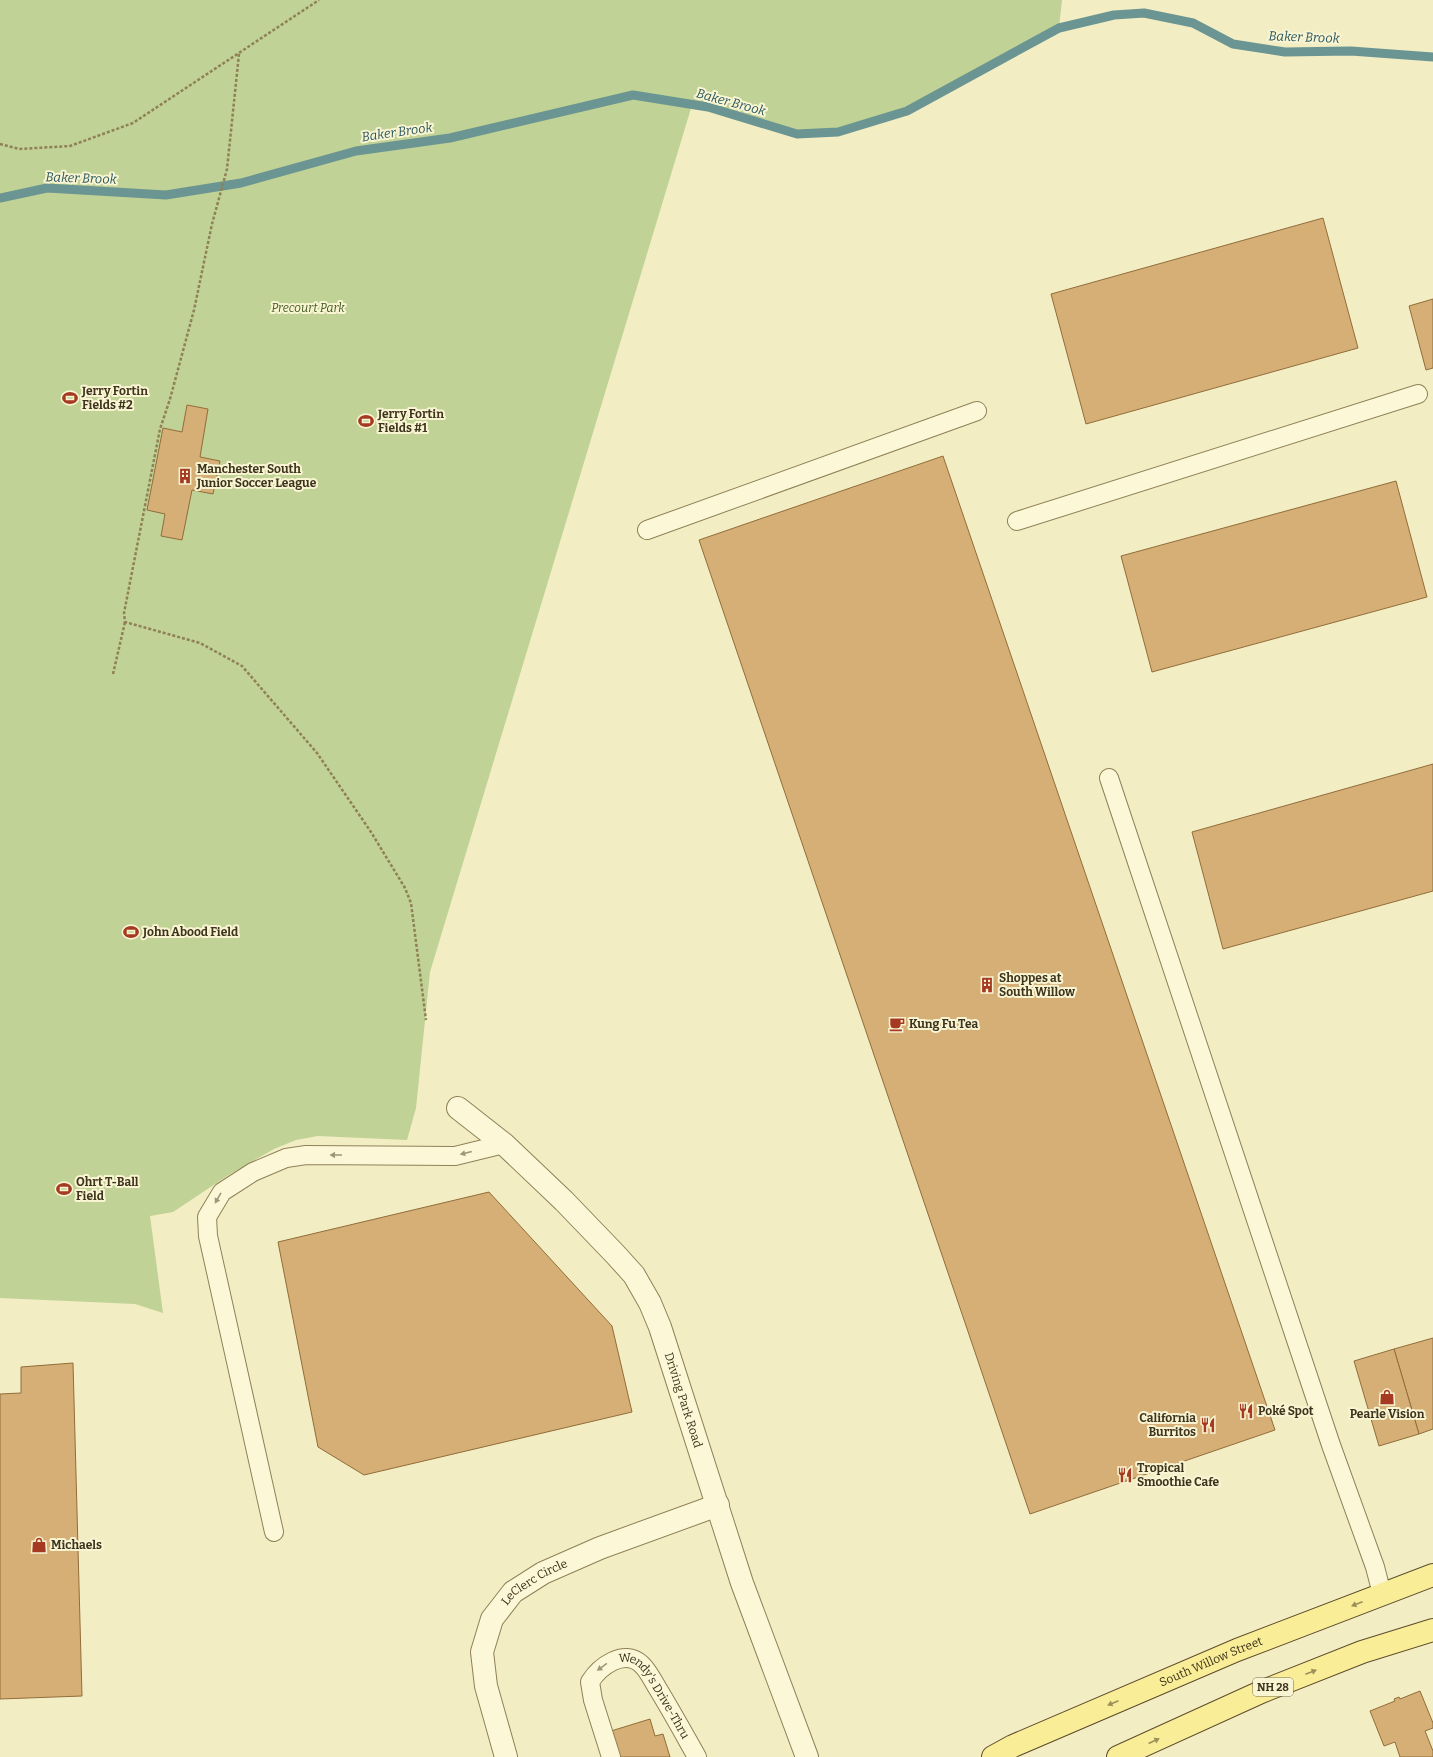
<svg xmlns="http://www.w3.org/2000/svg" width="1433" height="1757" font-family="Bitter,serif">
<style>
.green{fill:#c0d295}
.lines{fill:none;stroke-linecap:round;stroke-linejoin:round}
.stream{stroke:#6b9592;stroke-width:9}
.building{fill:#d5af75;stroke:#916d3a}
.lane-casing{stroke:#8f8057;stroke-width:20}
.street-casing{stroke:#8f8057;stroke-width:24}
.primary-casing{stroke:#5d4c2c;stroke-width:24}
.path{stroke:#8f8057;stroke-width:2.5;stroke-dasharray:3 2;stroke-linecap:butt}
.lane{stroke:#fcf8d7;stroke-width:18}
.street{stroke:#fcf8d7;stroke-width:22}
.primary{stroke:#f9ed97;stroke-width:22}
.oneway{fill:#9d967a}
.oneway2{fill:#9c905a}
.labels{text-anchor:middle;dominant-baseline:central;stroke-width:4;stroke-linejoin:round;paint-order:stroke}
.shield{fill:#f9f5d3;stroke:#766d54;stroke-width:1}
.shield-label{font-size:11px;font-weight:bold;fill:#3e331d}
.park-label{font-size:12px;font-style:italic;fill:#425c21;stroke:#f9f5d3}
.poi-label{font-size:12px;font-weight:bold;fill:#3e331d;stroke:#f9f5d3;text-anchor:start}
.street-label{font-size:12px;fill:#3e331d;stroke:#f9f5d3}
.water-label{font-size:13px;font-style:italic;fill:#2b585f;stroke:#f9f5d3}
</style>
<rect width="100%" height="100%" fill="#f3edc3"/>
<polygon class="green" points="0,0 1062,0 1059,28 907,111 838,132 797,134 708,107 692,105 430,972 416,1108 407,1140 318,1136 296,1140 274,1149 227,1176 173,1212 150,1216 163,1313 135,1304 0,1298"/>
<g class="lines">
<polyline class="stream" points="0,198 47,188 166,195 241,183 356,151 450,138 633,95 708,107 797,134 838,132 907,111 1059,28 1114,15 1144,13 1193,23 1233,44 1285,52 1351,51 1433,57"/>
</g>
<g class="building">
<polygon points="1323,218 1358,348 1086,424 1051,294"/>
<polygon points="1433,299 1433,368 1426,370 1409,306"/>
<polygon points="187,405 208,409 200,457 220,461 213,494 192,490 182,540 161,536 165,514 147,510 163,428 182,432"/>
<polygon points="943,456 1275,1430 1030,1514 699,540"/>
<polygon points="1396,481 1427,597 1152,672 1121,556"/>
<polygon points="1433,764 1433,891 1223,949 1192,832"/>
<polygon points="489,1192 612,1326 632,1412 364,1475 318,1447 278,1242"/>
<polygon points="1433,1338 1433,1429 1419,1434 1394,1349"/>
<polygon points="1394,1349 1419,1434 1379,1446 1354,1361"/>
<polygon points="73,1363 82,1696 0,1699 0,1394 21,1393 21,1367"/>
<polygon points="1420,1691 1433,1723 1433,1728 1425,1731 1433,1751 1433,1757 1400,1757 1395,1742 1384,1746 1370,1711 1395,1701 1394,1699 1399,1697 1400,1699"/>
<polygon points="650,1719 655,1736 663,1734 670,1757 619,1757 611,1731"/>
</g>
<g class="lines">
<defs>
<g id="lane">
<polyline points="1017,521 1418,394"/>
<polyline points="647,530 977,411"/>
<polyline points="1109,778 1331,1445 1375,1567 1382,1594"/>
<polyline points="274,1532 208,1236 207,1217 222,1192 253,1172 286,1158 306,1155 455,1156 504,1144"/>
<path id="s1" d="M611,1757l-18,-57 -3,-18c9,-15 34,-34 51,-18 7,6 12,17 17,25 14,23 26,45 39,68"/>
</g>
<g id="street">
<path id="s2" d="M458,1108l46,36 60,57 51,53 19,21 16,28 10,24 82,256 65,174"/>
<path id="s3" d="M506,1757l-20,-71 -4,-34 10,-33 21,-27 30,-19 57,-25 118,-43"/>
</g>
<g id="primary">
<path id="s4" d="M993,1757l20,-11 224,-96 196,-75"/>
<polyline points="1118,1757 1261,1692 1362,1652 1433,1630"/>
</g>
</defs>
<use href="#lane" class="lane-casing"/>
<use href="#street" class="street-casing"/>
<use href="#primary" class="primary-casing"/>
<g class="path">
<polyline points="239,54 227,169 212,224 194,310 170,399 160,429 124,613 125,622 200,643 242,666 317,753 371,832 405,888 411,903 426,1020"/>
<polyline points="0,144 19,149 70,146 133,123 319,0"/>
<polyline points="113,674 125,622"/>
</g>
<use href="#lane" class="lane"/>
<use href="#street" class="street"/>
<use href="#primary" class="primary"/>
</g>
<defs><path id="oneway-solid" d="M-6-.8H1V-3.2L6.5 0L1 3.2V.8H-6Z"/></defs>
<g class="oneway">
<use href="#oneway-solid" transform="translate(466 1153) rotate(166)"/>
<use href="#oneway-solid" transform="translate(336 1155) rotate(-180)"/>
<use href="#oneway-solid" transform="translate(218 1198) rotate(120)"/>
<use href="#oneway-solid" transform="translate(602 1667) rotate(144)"/>
</g>
<g class="oneway2">
<use href="#oneway-solid" transform="translate(1357 1604) rotate(159)"/>
<use href="#oneway-solid" transform="translate(1311 1672) rotate(-21)"/>
<use href="#oneway-solid" transform="translate(1113 1703) rotate(157)"/>
<use href="#oneway-solid" transform="translate(1154 1741) rotate(-25)"/>
</g>
<defs>
<symbol id="stadium-bare" viewBox="-9 -9 18 18"><path d="M0-5a6.5 5 0 1 0 0 10a6.5 5 0 1 0 0-10ZM-3.5-1.8h7v3.6h-7Z" fill="#a53921" stroke="#f9f5d3" stroke-width="2.5" paint-order="stroke"/></symbol>
<symbol id="building-bare" viewBox="-9 -9 18 18"><path d="M-4-6H4V6H1V3H-1V6H-4ZM-2.5-4.3h1.7v1.8h-1.7ZM.8-4.3h1.7v1.8H.8ZM-2.5-1h1.7V.8h-1.7ZM.8-1h1.7V.8H.8Z" fill="#a53921" stroke="#f9f5d3" stroke-width="2.5" paint-order="stroke"/></symbol>
<symbol id="cafe-bare" viewBox="-9 -9 18 18"><path d="M-5.5-4.5H6V0H3Q3 3.5 0 3.5H-2.5Q-5.5 3.5-5.5 0ZM3-3.2v2h1.7v-2ZM-6 4.5H4V6H-6Z" fill="#a53921" stroke="#f9f5d3" stroke-width="2.5" paint-order="stroke"/></symbol>
<symbol id="shop-bare" viewBox="-9 -9 18 18"><path d="M-5-2.5h2.3a2.7 3.5 0 0 1 5.4 0H5L5.5 6h-11ZM-1.5-2.5h3a1.5 2.3 0 0 0-3 0Z" fill="#a53921" stroke="#f9f5d3" stroke-width="2.5" paint-order="stroke"/></symbol>
<symbol id="restaurant-bare" viewBox="-9 -9 18 18"><path d="M-5-6h1v4h1v-4h1v4h1v-4h1v5L-1.5 .5V6h-2V.5L-5-1ZM5-6V6H3V1.5H1.5Q1.5-4 5-6Z" fill="#a53921" stroke="#f9f5d3" stroke-width="2.5" paint-order="stroke"/></symbol>
</defs>
<g fill-rule="evenodd">
<use href="#stadium-bare" x="59" y="387" width="22" height="22"/>
<use href="#stadium-bare" x="355" y="410" width="22" height="22"/>
<use href="#building-bare" x="174" y="465" width="22" height="22"/>
<use href="#stadium-bare" x="120" y="921" width="22" height="22"/>
<use href="#building-bare" x="976" y="974" width="22" height="22"/>
<use href="#cafe-bare" x="886" y="1013" width="22" height="22"/>
<use href="#stadium-bare" x="53" y="1178" width="22" height="22"/>
<use href="#shop-bare" x="1376" y="1386" width="22" height="22"/>
<use href="#restaurant-bare" x="1235" y="1400" width="22" height="22"/>
<use href="#restaurant-bare" x="1197" y="1414" width="22" height="22"/>
<use href="#restaurant-bare" x="1114" y="1464" width="22" height="22"/>
<use href="#shop-bare" x="28" y="1534" width="22" height="22"/>
</g>
<g class="labels">
<rect class="shield" x="1253" y="1678" width="40" height="18" rx="3"/>
<g class="shield-label">
<text x="1273" y="1687">NH 28</text>
</g>
<g class="park-label">
<text x="308" y="308">Precourt Park</text>
</g>
<g class="poi-label">
<text x="82" y="391">Jerry Fortin<tspan x="82" dy="14">Fields #2</tspan></text>
<text x="378" y="414">Jerry Fortin<tspan x="378" dy="14">Fields #1</tspan></text>
<text x="197" y="469">Manchester South<tspan x="197" dy="14">Junior Soccer League</tspan></text>
<text x="143" y="932">John Abood Field</text>
<text x="999" y="978">Shoppes at<tspan x="999" dy="14">South Willow</tspan></text>
<text x="909" y="1024">Kung Fu Tea</text>
<text x="76" y="1182">Ohrt T-Ball<tspan x="76" dy="14">Field</tspan></text>
<text x="1258" y="1411">Poké Spot</text>
<text x="1387" y="1414" text-anchor="middle">Pearle Vision</text>
<text x="1196" y="1418" text-anchor="end">California<tspan x="1196" dy="14">Burritos</tspan></text>
<text x="1137" y="1468">Tropical<tspan x="1137" dy="14">Smoothie Cafe</tspan></text>
<text x="51" y="1545">Michaels</text>
</g>
<g class="street-label">
<text stroke="none"><textPath href="#s2" startOffset="378">Driving Park Road</textPath></text>
<text stroke="none"><textPath href="#s3" startOffset="200">LeClerc Circle</textPath></text>
<text stroke="none"><textPath href="#s4" startOffset="238">South Willow Street</textPath></text>
<text stroke="none"><textPath href="#s1" startOffset="171">Wendy's Drive-Thru</textPath></text>
</g>
<g class="water-label">
<text transform="translate(1304 37) rotate(2)">Baker Brook</text>
<text transform="translate(731 102) rotate(15)">Baker Brook</text>
<text transform="translate(397 132) rotate(-8)">Baker Brook</text>
<text transform="translate(81 178) rotate(2)">Baker Brook</text>
</g>
</g>
</svg>
